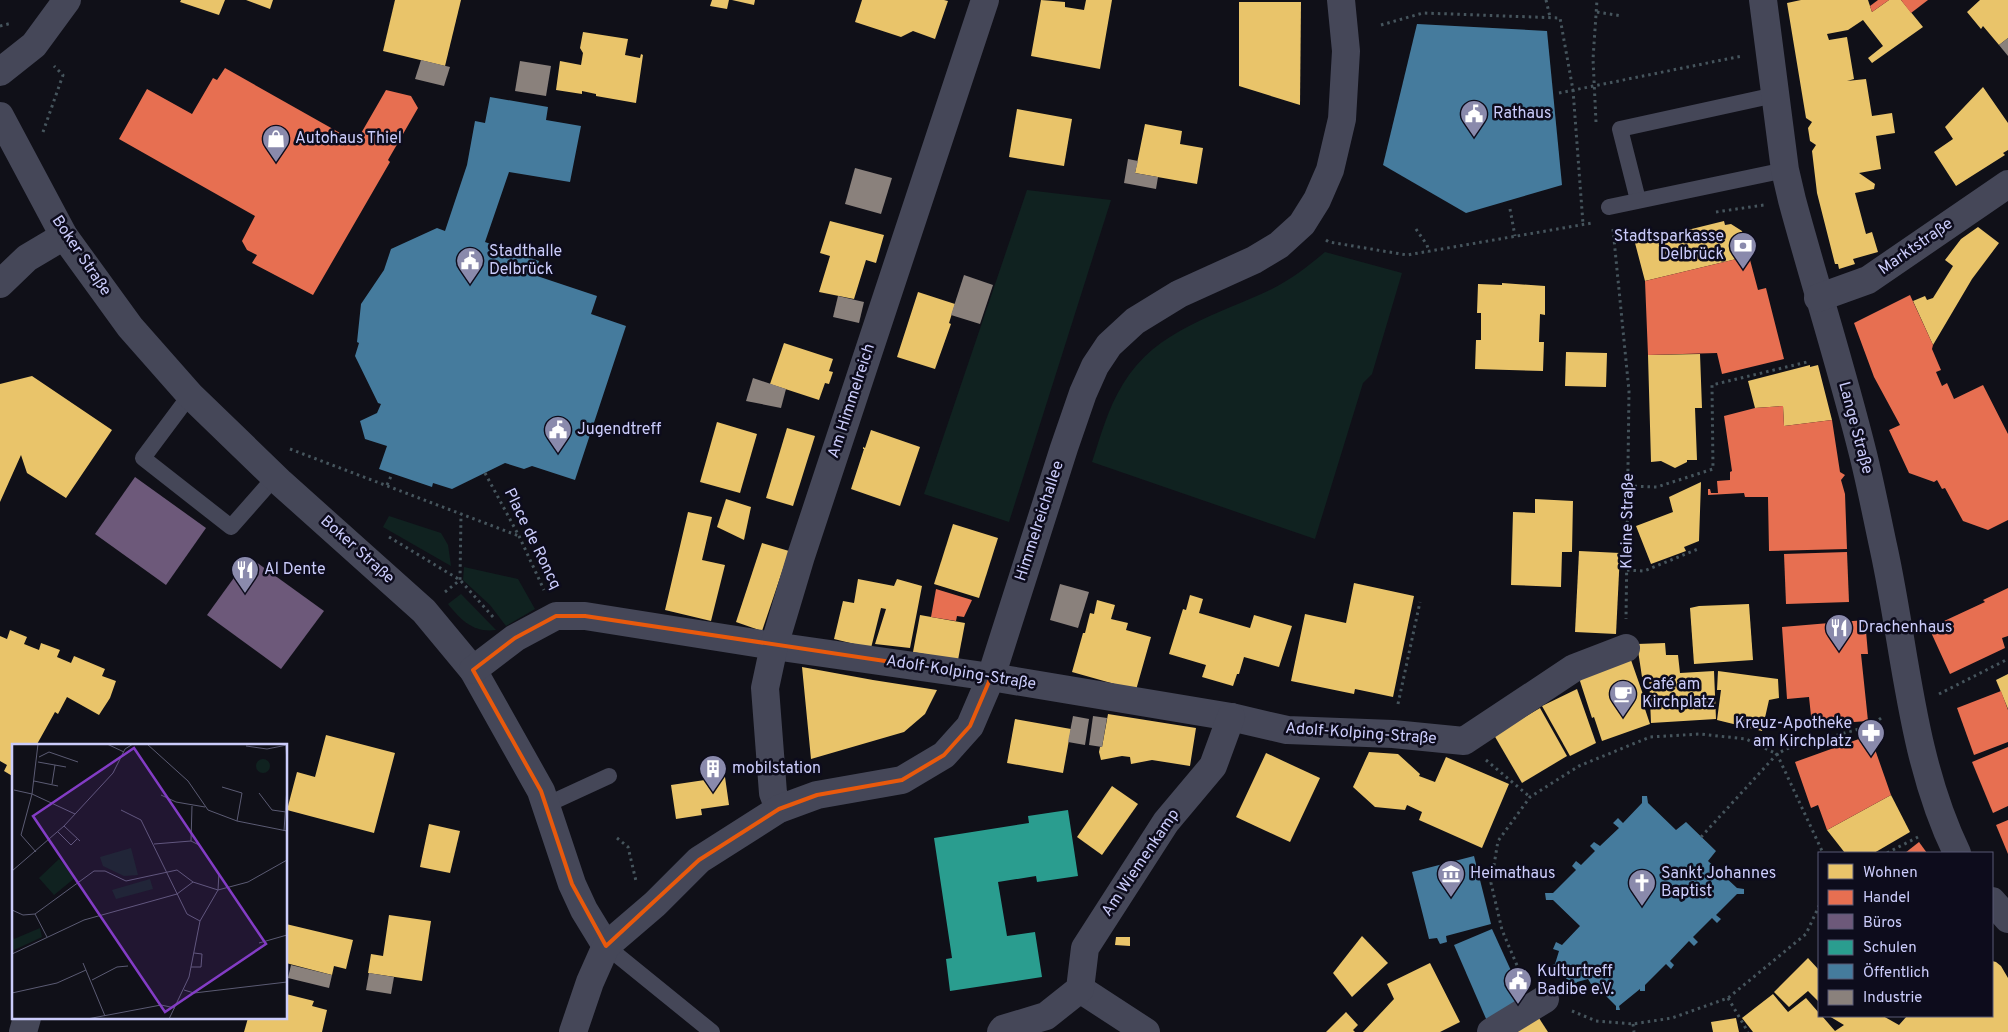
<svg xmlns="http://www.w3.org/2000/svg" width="2008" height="1032" font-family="Overpass,sans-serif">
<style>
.green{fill:#102220}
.homes{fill:#e9c46a}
.shops{fill:#e76f51}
.offices{fill:#6d597a}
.schools{fill:#2a9d8f}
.public{fill:#457b9d}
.industry{fill:#8a817c}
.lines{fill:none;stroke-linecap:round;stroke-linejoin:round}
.path{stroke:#46555d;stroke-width:3;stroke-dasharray:2.5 4;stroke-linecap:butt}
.lane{stroke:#454758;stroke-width:16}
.street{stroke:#454758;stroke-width:28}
.marked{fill:none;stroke:#e8590c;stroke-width:4;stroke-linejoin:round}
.labels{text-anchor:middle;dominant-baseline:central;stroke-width:5;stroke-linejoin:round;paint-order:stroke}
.poi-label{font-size:16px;fill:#cbccfb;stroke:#0d0c1c;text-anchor:start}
.street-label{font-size:16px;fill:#cbccfb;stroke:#0d0c1c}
.inset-road{fill:none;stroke:#5b5b73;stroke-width:1}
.view{fill:#833cc5;fill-opacity:0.15;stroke:#833cc5;stroke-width:2.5}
.inset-edge{fill:none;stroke:#cbccfb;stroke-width:2.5}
</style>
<rect width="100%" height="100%" fill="#101018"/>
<g class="green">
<polygon points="1027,190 1111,200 1009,522 924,494"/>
<path d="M1325,252l77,21 -30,101 -9,9 -48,156 -223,-77c9,-27 16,-54 31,-78 33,-55 95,-69 149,-95 20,-10 36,-23 53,-37z"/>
<polygon points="389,516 441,533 448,545 451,566 383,527"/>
<polygon points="464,567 518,579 535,609 506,626 490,605 463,580"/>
<path d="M461,594l35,36c-23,3 -35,-10 -48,-26z"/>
</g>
<g class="homes">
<polygon points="181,0 225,0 219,15 180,2"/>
<polygon points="246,0 273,0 270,9"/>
<polygon points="395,0 461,0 445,66 383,51"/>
<polygon points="712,0 729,0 727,9 710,6"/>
<polygon points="732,0 755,0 754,5"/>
<polygon points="862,0 944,0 948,1 935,39 913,31 901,37 855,22"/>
<polygon points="1041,0 1065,2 1065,7 1084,10 1086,0 1112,0 1100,69 1031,56"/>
<polygon points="1801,0 1868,0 1872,12 1889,0 1901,0 1923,27 1872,63 1868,58 1883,46 1863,20 1848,30 1827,34 1829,40 1847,37 1854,79 1847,81 1866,79 1872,116 1892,113 1895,133 1876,136 1881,169 1859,173 1875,184 1874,189 1855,193 1866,234 1872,232 1878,252 1853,259 1855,264 1839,269 1838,264 1835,264 1817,193 1812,151 1816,145 1810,141 1808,128 1812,122 1806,118 1787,3"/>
<polygon points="1980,0 2008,0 2008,38 1999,45 1983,26 1981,29 1967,12"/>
<polygon points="1239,2 1301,2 1300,105 1239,86"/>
<polygon points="583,32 628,39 625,55 640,58 641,54 643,55 636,103 596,96 596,94 582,91 582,94 556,90 560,61 581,65 583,53 580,48"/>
<polygon points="1983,87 2008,123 2008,150 2003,153 2005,155 1956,186 1934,152 1953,139 1945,127"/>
<polygon points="1017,109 1072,119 1064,166 1009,157"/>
<polygon points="1145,124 1182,131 1180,144 1203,148 1197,184 1135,173"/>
<polygon points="830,221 884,235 876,263 866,260 854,299 819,292 830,256 820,253"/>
<polygon points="1724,221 1725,225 1731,224 1742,231 1744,237 1747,238 1749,256 1645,281 1635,243"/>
<polygon points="1978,227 1999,243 1972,279 1933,345 1913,301 1925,296 1927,300 1933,298 1953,266 1945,260 1961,239"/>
<polygon points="1502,283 1545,286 1545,315 1540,314 1539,342 1544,342 1543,371 1475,369 1476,340 1481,340 1481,313 1477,313 1478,284 1502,285"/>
<polygon points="918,292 955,304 949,323 951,324 935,369 897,357"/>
<polygon points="784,343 833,359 829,371 833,372 829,384 825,383 819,400 770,384"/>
<polygon points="1566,352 1607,353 1606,387 1565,386"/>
<polygon points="1700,354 1702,408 1695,408 1697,460 1687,460 1687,462 1675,468 1661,461 1651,462 1648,355"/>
<polygon points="1810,365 1810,367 1818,365 1832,420 1784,426 1783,406 1755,408 1748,381"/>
<polygon points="32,376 112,430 66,498 27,473 21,455 0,502 0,384"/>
<polygon points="717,422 757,434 740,493 700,482"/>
<polygon points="787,428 815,436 793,506 766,498"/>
<polygon points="871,430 920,447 900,506 851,489 864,449 863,449 863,447 865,448"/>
<polygon points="1701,482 1699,541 1684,547 1686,551 1651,564 1636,526 1673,512 1669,497"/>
<polygon points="726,499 751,507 744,540 717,527"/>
<polygon points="1535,499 1573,501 1572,552 1562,552 1561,587 1511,585 1513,512 1535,513"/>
<polygon points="688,512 712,517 702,560 725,565 711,621 665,610"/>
<polygon points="953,524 998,538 979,598 934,584"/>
<polygon points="762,543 789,551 762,631 736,622"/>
<polygon points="1579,551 1620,553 1616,634 1575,632"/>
<polygon points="858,579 894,586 897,579 922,586 910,648 875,644 886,609 881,608 871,648 834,639 843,601 854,603"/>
<polygon points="1354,583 1414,596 1393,697 1355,689 1354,694 1291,681 1305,614 1346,623"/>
<polygon points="1190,595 1203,599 1199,613 1250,628 1254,615 1292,626 1279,667 1244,657 1239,674 1237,674 1233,686 1202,677 1206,665 1169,654 1183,609 1186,610"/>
<polygon points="1097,600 1115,605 1111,619 1128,623 1126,630 1151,637 1136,690 1072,672 1083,633 1085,633 1090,613 1094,614"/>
<polygon points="1749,604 1753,660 1694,664 1690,608 1699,606"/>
<polygon points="920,615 965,623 958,660 913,652"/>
<polygon points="10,630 27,637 24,644 39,650 41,643 60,650 57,657 71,663 74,656 105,669 102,676 116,681 110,698 99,715 67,697 58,714 55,712 36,746 14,746 14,777 4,771 7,765 0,761 0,636 7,639"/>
<polygon points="1665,643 1666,655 1678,655 1680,673 1714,671 1716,719 1651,723 1649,676 1642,677 1637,644"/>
<polygon points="1631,660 1645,700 1642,700 1650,724 1602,741 1594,717 1592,718 1579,678"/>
<polygon points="802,667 873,680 937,690 925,714 904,732 811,759"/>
<polygon points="1718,671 1778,679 1779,698 1769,700 1762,731 1717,720 1721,690 1717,690"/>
<polygon points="2008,674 2008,709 1996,680"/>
<polygon points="1577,689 1596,743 1570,756 1542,706"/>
<polygon points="1540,708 1567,756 1522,783 1494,735"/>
<polygon points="1108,714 1196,728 1190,766 1152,760 1131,764 1130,757 1122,756 1101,760 1099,752 1100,747 1102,747"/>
<polygon points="1015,719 1071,729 1063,773 1007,763"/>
<polygon points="326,735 395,753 374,833 287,810 297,772 315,777"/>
<polygon points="1369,752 1398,754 1420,774 1419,776 1435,782 1446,757 1509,784 1482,848 1419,820 1422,812 1407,805 1405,810 1375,807 1353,787"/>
<polygon points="1266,753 1320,778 1290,842 1236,817"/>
<polygon points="725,777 729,805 701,809 702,815 676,819 671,785"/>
<polygon points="1112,786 1138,804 1102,855 1077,837"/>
<polygon points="1891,795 1910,832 1874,853 1845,853 1827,830"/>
<polygon points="429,824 460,831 450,873 420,867"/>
<polygon points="389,915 431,921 422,981 368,973 371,954 383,956"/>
<polygon points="286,924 353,940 346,969 334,966 332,975 286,963"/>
<polygon points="1362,936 1388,963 1352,997 1333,973"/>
<polygon points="1116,937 1130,937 1130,946 1115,945"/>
<polygon points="1808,958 1819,970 1819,1002 1808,991 1789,1007 1774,992"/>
<polygon points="1992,961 1996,962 2001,966 2008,978 2008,1032 1753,1032 1742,1018 1773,994 1788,1012 1806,998 1819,1013 1819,1016 1822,1016 1835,1031 1844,1025 1829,1016 1883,1016 1899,1025 1907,1016 1992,1016"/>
<polygon points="1430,963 1460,1022 1440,1032 1363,1032 1394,999 1387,984"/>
<polygon points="286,994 314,1001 312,1006 327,1010 322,1032 244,1032 248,1018 286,1018"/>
<polygon points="1346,1012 1358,1025 1353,1030 1355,1032 1326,1032"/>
<polygon points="1537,1015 1548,1032 1510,1032"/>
<polygon points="1736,1018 1739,1032 1713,1032 1711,1022"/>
</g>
<g class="shops">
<polygon points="1878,0 1889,0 1872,12 1870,6"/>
<polygon points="1901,0 1928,0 1911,13"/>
<polygon points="225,68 356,142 386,90 411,96 418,108 388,160 390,162 313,295 252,263 257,255 247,250 242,241 255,216 119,139 147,89 192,114 213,78 217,80"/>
<polygon points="1749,256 1758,290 1766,288 1784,359 1722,374 1717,353 1648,355 1645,281"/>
<polygon points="1910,295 1933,345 1932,349 1941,370 1936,372 1942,386 1947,383 1954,399 1983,385 2008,434 2008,520 1988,530 1963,521 1945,488 1942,489 1937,480 1934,482 1909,473 1889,430 1900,425 1874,377 1854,323"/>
<polygon points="1783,406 1784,426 1832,420 1840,472 1845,475 1841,480 1845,494 1847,549 1769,551 1768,497 1745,497 1744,493 1708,495 1708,489 1710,489 1711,493 1718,493 1717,481 1730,480 1730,472 1732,471 1724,416 1755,408"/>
<polygon points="1847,552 1849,602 1786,604 1784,554"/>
<polygon points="2008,588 2008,636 2002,638 2005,648 1950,674 1929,628 1985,602 1983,600"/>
<polygon points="936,589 972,600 964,617 957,616 956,621 931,617"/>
<polygon points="1865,620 1868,654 1861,654 1868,721 1812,725 1809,697 1787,699 1782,627"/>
<polygon points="2001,691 2008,710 2008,742 1974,755 1957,708"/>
<polygon points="1870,735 1891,795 1827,830 1818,805 1811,808 1795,762"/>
<polygon points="2008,747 2008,806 1993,813 1972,762"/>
<polygon points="2008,820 2008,854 1996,825"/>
<polygon points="1919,842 1927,853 1905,853"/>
</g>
<g class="offices">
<polygon points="135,477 206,528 166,585 95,534"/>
<polygon points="249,557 324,611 281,669 207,615"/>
</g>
<polygon class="schools" points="1068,810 1078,876 1037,882 1036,876 998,882 1007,936 1035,932 1042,977 950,991 946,959 952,958 934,838 1029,823 1028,816"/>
<g class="public">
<polygon points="1417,24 1547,31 1562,185 1466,213 1383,165"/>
<polygon points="490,97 548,107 546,120 581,126 570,182 509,172 485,242 539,261 534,275 597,296 591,314 626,326 575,480 532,466 524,469 505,463 452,489 433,483 432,487 379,469 387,446 365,439 360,421 377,413 381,404 378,403 355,356 359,343 357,342 361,304 384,270 391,249 437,228 445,231 467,165 475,121 485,123"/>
<polygon points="1642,796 1647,796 1648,803 1676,830 1686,822 1716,851 1708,861 1737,888 1744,889 1744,894 1737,894 1716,915 1721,919 1717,923 1712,918 1693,937 1698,942 1694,946 1689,941 1670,961 1674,965 1671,969 1666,964 1645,985 1645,991 1640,991 1640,989 1619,1006 1620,1010 1616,1010 1616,1006 1594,984 1591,984 1588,979 1577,982 1572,989 1568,986 1569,981 1557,970 1552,972 1550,966 1555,964 1559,951 1553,949 1556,942 1562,945 1580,926 1553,900 1546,900 1545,893 1553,893 1576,870 1572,866 1576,861 1581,865 1595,851 1590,846 1594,842 1600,846 1619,828 1613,823 1618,818 1623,823 1642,803"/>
<polygon points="1474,856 1491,924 1446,936 1447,942 1440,944 1437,938 1429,939 1412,872"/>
<polygon points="1492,929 1524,999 1487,1021 1454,945"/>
</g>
<g class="industry">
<polygon points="2008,38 2008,56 1999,45"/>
<polygon points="421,60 450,67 444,86 415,79"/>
<polygon points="520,61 551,66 546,96 515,91"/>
<polygon points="1128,159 1138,161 1135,173 1158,177 1156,189 1124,183"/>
<polygon points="855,168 892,178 881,214 845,204"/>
<polygon points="964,275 993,285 980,324 951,315"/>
<polygon points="838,296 864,302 859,323 833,317"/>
<polygon points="753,378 786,389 781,408 746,401"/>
<polygon points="1060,584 1089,592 1078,628 1050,620"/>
<polygon points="1073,716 1089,719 1085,745 1068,742"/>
<polygon points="1093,716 1107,718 1102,747 1089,745"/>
<polygon points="291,965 332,975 329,988 288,978"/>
<polygon points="369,973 394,977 391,994 366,990"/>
</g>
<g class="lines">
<g class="path">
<polyline points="1546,0 1550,17"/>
<polyline points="1597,12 1622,16"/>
<polyline points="1381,25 1423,13 1560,18 1573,90 1583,224"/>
<polyline points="0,26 12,23"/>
<polyline points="1559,93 1742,56"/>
<polyline points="1596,122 1593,59 1597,0"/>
<polyline points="43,132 63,75 54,66"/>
<polyline points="1510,209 1515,236"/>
<polyline points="1716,212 1764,205"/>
<polyline points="1416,229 1427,245 1429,252"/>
<polyline points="1613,229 1629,391 1626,619"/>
<polyline points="1326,240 1329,242 1407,255 1592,223"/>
<polyline points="290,449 519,536"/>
<polyline points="485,473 519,536 544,590"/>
<polyline points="387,485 392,474"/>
<polyline points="1628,486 1657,487 1713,469 1712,385 1807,362"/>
<polyline points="389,537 460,580 494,618"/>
<polyline points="1627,570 1644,571 1698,549"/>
<polyline points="445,592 460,580 461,514"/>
<polyline points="1939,694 2008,659"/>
<polyline points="1398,704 1420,602"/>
<polyline points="1486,760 1530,797"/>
<polyline points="1701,837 1777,754 1786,749 1870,726 1884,716"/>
<polyline points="617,838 628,847 636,881"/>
<polyline points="1887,853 1918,837"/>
<polyline points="1522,977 1502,930 1491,883 1498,841 1530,797 1579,766 1650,737 1700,734 1746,739 1777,754 1823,853"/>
<polyline points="1728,998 1748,1032"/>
<polyline points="1572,1011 1596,1021 1633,1024 1672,1018 1728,998 1806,934 1819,906"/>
<polyline points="1633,1024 1634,1032"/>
</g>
<g class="lane">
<polyline points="1638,200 1620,129 1775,95"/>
<polyline points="1609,207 1785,170"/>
<polyline points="190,395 143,458 231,527 275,477"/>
<polyline points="546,805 609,776"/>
<polyline points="606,946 712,1032"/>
</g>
<g class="street">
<path d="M1763,0l22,170 7,30c23,85 50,169 71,254 8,32 14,64 21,96 22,102 27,208 73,303"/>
<polyline points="0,72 34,45 67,0"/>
<polyline points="0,116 64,236 130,327 190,395 281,483 424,611 473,670 541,791 572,884 584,910 606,946"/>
<polyline points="0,284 27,258 64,236"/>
<polyline points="1818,298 1868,280 2008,184"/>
<polyline points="473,670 515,638 556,616 585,616 774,646 991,677 1231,717 1287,730 1393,734 1464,741 1574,668 1626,648"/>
<polyline points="779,809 773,793 765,688 774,646 801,556 985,0"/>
<polyline points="1992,901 2008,919"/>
<polyline points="1080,989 1146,1032"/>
<polyline points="23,1032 27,1018"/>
<polyline points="573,1032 590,982 606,946 655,904 699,860 779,809 817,795 902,780 944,755 970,726 991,677 1064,448 1083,393 1095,366 1109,345 1135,321 1179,294 1254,260 1279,245 1302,224 1317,200 1330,170 1342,119 1346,51 1341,0"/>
<polyline points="1001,1032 1003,1029 1046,1016 1080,989 1085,948 1166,822 1213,766 1231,717"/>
<polyline points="1491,1032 1545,999"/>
</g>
</g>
<path class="marked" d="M556,616h29l406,61 -21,49 -26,29 -42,25 -85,15 -38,14 -80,51 -93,86 -34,-62 -31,-93 -68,-121 42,-32z"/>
<defs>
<symbol id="civic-pin" viewBox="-11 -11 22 30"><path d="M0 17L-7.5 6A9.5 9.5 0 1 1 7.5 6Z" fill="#8a8aac" stroke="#0d0c1c"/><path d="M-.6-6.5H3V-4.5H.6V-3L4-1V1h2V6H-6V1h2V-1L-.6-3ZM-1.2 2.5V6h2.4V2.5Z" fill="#fff"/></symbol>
<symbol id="shop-pin" viewBox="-11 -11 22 30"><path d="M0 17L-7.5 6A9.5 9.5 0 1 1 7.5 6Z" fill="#8a8aac" stroke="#0d0c1c"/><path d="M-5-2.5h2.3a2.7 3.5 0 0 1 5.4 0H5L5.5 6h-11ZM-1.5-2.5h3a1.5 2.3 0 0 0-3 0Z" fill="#fff"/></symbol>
<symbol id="bank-pin" viewBox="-11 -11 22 30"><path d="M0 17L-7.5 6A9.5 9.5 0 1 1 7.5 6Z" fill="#8a8aac" stroke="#0d0c1c"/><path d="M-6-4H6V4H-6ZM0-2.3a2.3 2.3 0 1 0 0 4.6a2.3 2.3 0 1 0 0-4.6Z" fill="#fff"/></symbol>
<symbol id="restaurant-pin" viewBox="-11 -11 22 30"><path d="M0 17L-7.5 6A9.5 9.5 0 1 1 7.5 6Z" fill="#8a8aac" stroke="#0d0c1c"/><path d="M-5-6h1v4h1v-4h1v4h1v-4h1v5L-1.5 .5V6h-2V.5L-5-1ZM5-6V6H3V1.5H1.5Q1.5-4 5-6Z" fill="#fff"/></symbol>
<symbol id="cafe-pin" viewBox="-11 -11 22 30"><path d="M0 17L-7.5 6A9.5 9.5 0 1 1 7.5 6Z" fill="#8a8aac" stroke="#0d0c1c"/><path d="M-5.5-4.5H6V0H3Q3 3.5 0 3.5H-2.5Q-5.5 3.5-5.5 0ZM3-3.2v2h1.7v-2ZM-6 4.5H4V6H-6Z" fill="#fff"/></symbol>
<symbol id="pharmacy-pin" viewBox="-11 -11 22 30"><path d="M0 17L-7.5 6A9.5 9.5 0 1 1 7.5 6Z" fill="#8a8aac" stroke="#0d0c1c"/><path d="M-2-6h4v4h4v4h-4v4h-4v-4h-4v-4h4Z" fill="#fff"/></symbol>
<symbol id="building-pin" viewBox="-11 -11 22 30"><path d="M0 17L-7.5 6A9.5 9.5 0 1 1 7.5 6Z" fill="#8a8aac" stroke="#0d0c1c"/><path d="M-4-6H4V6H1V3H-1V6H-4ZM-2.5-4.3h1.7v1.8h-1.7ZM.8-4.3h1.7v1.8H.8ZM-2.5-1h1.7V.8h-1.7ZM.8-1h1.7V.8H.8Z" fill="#fff"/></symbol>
<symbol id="museum-pin" viewBox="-11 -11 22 30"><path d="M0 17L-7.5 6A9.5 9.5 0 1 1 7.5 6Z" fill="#8a8aac" stroke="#0d0c1c"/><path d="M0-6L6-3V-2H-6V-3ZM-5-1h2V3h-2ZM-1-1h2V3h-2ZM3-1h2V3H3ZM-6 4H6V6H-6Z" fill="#fff"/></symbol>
<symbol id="church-pin" viewBox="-11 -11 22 30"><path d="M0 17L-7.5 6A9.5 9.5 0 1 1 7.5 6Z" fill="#8a8aac" stroke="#0d0c1c"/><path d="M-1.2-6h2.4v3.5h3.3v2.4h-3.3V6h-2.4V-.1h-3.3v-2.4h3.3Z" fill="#fff"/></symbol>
</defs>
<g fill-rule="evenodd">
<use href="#civic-pin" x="1458" y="98" width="32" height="43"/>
<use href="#shop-pin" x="260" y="123" width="32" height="43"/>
<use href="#bank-pin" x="1727" y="230" width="32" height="43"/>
<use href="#civic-pin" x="454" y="245" width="32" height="43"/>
<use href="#civic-pin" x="542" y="414" width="32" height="43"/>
<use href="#restaurant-pin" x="229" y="554" width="32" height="43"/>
<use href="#restaurant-pin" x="1823" y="612" width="32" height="43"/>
<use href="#cafe-pin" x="1607" y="678" width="32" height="43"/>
<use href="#pharmacy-pin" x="1855" y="717" width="32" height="43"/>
<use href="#building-pin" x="697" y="753" width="32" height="43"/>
<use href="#museum-pin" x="1435" y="858" width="32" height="43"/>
<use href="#church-pin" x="1626" y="867" width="32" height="43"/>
<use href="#civic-pin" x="1502" y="965" width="32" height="43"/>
</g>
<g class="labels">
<g class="poi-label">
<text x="1493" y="114">Rathaus</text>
<text x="295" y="139">Autohaus Thiel</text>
<text x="1724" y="237" text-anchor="end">Stadtsparkasse<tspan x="1724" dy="18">Delbrück</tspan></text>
<text x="489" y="252">Stadthalle<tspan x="489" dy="18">Delbrück</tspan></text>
<text x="577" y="430">Jugendtreff</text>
<text x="264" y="570">Al Dente</text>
<text x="1858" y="628">Drachenhaus</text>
<text x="1642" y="685">Café am<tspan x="1642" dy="18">Kirchplatz</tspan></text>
<text x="1852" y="724" text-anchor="end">Kreuz-Apotheke<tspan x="1852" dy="18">am Kirchplatz</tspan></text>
<text x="732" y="769">mobilstation</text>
<text x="1470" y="874">Heimathaus</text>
<text x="1661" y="874">Sankt Johannes<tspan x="1661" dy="18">Baptist</tspan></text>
<text x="1537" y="972">Kulturtreff<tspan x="1537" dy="18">Badibe e.V.</tspan></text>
</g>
<g class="street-label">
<text transform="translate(1916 247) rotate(-35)">Marktstraße</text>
<text transform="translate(81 256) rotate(56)">Boker Straße</text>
<text transform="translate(852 401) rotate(-72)">Am Himmelreich</text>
<text transform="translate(1855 428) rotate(75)">Lange Straße</text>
<text transform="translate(1040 521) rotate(-72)">Himmelreichallee</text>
<text transform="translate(1628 521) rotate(-89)">Kleine Straße</text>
<text transform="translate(532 539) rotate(64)">Place de Roncq</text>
<text transform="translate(357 550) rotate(42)">Boker Straße</text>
<text transform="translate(961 673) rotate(9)">Adolf-Kolping-Straße</text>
<text transform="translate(1361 734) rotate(4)">Adolf-Kolping-Straße</text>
<text transform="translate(1141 863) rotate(-56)">Am Wiemenkamp</text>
</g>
</g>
<g transform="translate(12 744)">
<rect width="275" height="275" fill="#101018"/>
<path d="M244 22a7 7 0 1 1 14 0a7 7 0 1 1-14 0ZM119,104l7,27 -14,1 -21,-10 -3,-9zM47,115l17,18 -22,18 -15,-17zM138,135l3,10 -37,10 -4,-9zM28,184l2,9 -30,14v-16l2,4z" fill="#102220"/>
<path class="inset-road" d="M95,0l17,8M135,0l41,37 20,29 29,11 50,10M234,2l21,3 20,-4M274,2l1,19M27,13l10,-5 29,10M26,18l28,5M22,37l24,5M40,40l3,-19M210,43l20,6 -5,28M2,46l18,4 43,20M247,49l13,17 14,2M149,51l15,7 29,5M109,66l20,10 46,94 13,7M52,82l16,15M272,87l3,-44M46,88l13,13 6,-6M179,97l1,-35M142,100l37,-3 10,5M24,108l-15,-17 11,-41 6,-50M0,127l52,-45 49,-53 12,-24 8,-5M0,166l11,5 12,-1 59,-43h11l21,10 51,-11 16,12 25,8 30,-8 39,-22M23,170l12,23M247,199l28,-8M0,210l72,-34 93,-26 16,-12M71,219l22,53M179,223h10l1,-13 -8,-1M80,236l25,-13 11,-1M172,246l10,3 93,-11M0,249l45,-10 29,-13M75,275l74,-14 14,3M157,275l20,-42 11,-56 18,-31 1,-17"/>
<path class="view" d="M122,4l132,196 -101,68 -132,-196z"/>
<rect width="275" height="275" class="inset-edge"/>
</g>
<rect x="1818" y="852" width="175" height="165" fill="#0d0c1c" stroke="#595975"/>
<rect x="1828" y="864" width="25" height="15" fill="#e9c46a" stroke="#595975"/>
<text x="1863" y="877" font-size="15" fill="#cbccfb">Wohnen</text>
<rect x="1828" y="890" width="25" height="15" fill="#e76f51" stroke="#595975"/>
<text x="1863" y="902" font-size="15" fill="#cbccfb">Handel</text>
<rect x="1828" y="914" width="25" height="15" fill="#6d597a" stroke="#595975"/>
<text x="1863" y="927" font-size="15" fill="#cbccfb">Büros</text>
<rect x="1828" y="940" width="25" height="15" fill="#2a9d8f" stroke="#595975"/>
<text x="1863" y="952" font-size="15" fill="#cbccfb">Schulen</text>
<rect x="1828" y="964" width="25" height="15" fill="#457b9d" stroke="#595975"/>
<text x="1863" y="977" font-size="15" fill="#cbccfb">Öffentlich</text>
<rect x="1828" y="990" width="25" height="15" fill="#8a817c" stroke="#595975"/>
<text x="1863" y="1002" font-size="15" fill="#cbccfb">Industrie</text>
</svg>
